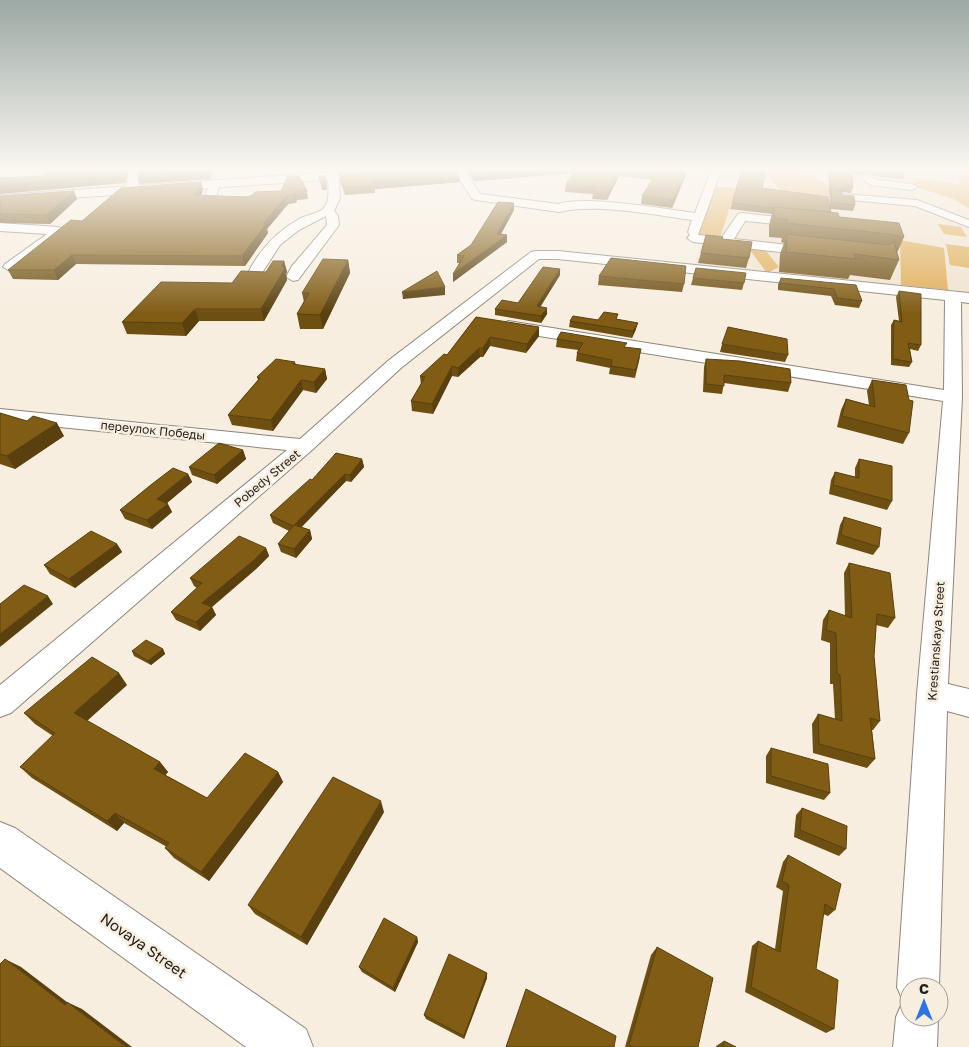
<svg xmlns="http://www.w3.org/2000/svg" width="969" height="1047" font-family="'Golos Text',sans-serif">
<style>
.built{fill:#f0e3cf}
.forest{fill:#dfac56}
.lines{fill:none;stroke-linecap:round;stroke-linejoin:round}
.minor-casing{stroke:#8e8579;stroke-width:2}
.major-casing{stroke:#8e8579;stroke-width:2}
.minor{fill:#fff;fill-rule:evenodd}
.major{fill:#fff;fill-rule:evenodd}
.wall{fill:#6e4f12}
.shaded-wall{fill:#5a400f}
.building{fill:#805c15;stroke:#5a400f}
.labels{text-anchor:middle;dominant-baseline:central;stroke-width:5;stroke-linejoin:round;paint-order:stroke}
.street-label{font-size:12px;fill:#221f1a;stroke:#f7eee0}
.near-street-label{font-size:15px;fill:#221f1a;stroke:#f7eee0}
</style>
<rect width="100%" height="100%" fill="#f7eee0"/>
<polygon class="built" points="727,168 900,168 901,170 958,174 956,168 969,168 969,292 695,264"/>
<g class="forest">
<polygon points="726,168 798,168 836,190 823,200 784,195 769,177 725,173"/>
<polygon points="958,170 969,171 969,208 953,199 917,187 912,177 962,185 957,177 964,177"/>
<polygon points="709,186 736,188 720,238 697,236"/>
<polygon points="938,224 961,227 967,237 944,234"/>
<polygon points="900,240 944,248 948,290 901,285"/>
<polygon points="946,244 969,247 969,268 950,265"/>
<polygon points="747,246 766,251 779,267 767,273"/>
</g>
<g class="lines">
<defs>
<g id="minor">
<polygon points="130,168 140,168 137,190 131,193 125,190"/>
<path d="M453,168h10l17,26 78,10c29,-9 105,5 137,9l17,-45h10l-24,67 24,2 16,-23 4,-1 61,7 4,1 2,3 -2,3 -62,-6 -11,18 81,9 7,4 -7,4 -122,-14 -6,-4 3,-3 -2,-3 4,-12c-38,-5 -97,-17 -133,-8l-83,-12 -4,-1z"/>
<path d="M333,172l5,3 2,23 -6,13 4,5 1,9 -41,55 -5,1 -7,-4 6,-11 35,-41 -1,-9 -27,14 -19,15 -20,31h-10l-2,-3c12,-24 29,-42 53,-55 6,-3 17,-5 22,-9 8,-8 5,-24 5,-34z"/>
<polygon points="866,174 877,180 912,184 918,187 912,190 870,185 861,177"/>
<polygon points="215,180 220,183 216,197 237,197 243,200 241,202 205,202 203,200 210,183"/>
<polygon points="844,194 917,200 969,220 969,227 915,206 840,199 838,197"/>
<polygon points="0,223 59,227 65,231 15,270 10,271 3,267 5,264 47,234 0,231"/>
<polygon points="536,251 558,251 969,293 969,303 961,302 962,397 948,684 969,689 969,717 947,711 939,987 909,987 909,1017 938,1017 937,1047 893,1047 896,1017 903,1001 897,987 917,694 943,401 508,331 500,326 508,321 944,390 945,300 558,259 539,259 401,368 312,450 11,713 0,717 0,685 287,450 0,421 0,409 300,439 389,360 531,252"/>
</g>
<g id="major">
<polygon points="393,168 443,168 437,172 0,203 0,195"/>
<polygon points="0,822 15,828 306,1029 313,1047 246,1047 0,868"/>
</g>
</defs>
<use href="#minor" class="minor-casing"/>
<use href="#major" class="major-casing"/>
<use href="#minor" class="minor"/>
<use href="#major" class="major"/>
</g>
<g class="wall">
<polygon points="465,168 689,168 672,208 641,204 642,196 653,180 619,176 607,200 592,199 593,194 565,192 566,184 572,173 474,181"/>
<polygon points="804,168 903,168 905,173 903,179 874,176 867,172 861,175 852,174 853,187 851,193 843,192 841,194 855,205 853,211 831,209 831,213 839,217 904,237 897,253 899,260 890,280 850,275 848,279 779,272 780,254 784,243 781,242 782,238 769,237 769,225 772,214 730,209 732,203 762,188 830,204 828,172 804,171"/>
<polygon points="339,173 460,182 375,189 375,193 345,195 340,181"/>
<polygon points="319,176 326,182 327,190 322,190"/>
<polygon points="201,182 203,190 201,196 247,197 253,195 255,192 307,191 308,199 297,200 296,203 288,204 267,229 268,233 245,266 76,264 58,280 13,279 8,270 82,221"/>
<polygon points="0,196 77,199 50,224 0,223"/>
<polygon points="514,210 501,234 507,235 507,242 453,282 459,263 457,263 457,255 471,245"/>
<polygon points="722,239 749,258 746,268 698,263 701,253"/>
<polygon points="348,260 350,273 323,329 300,329 297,314 304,302 302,293"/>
<polygon points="284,261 287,272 286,274 287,280 264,321 199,321 186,336 127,334 122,322 266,272"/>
<polygon points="560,275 540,307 547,314 541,323 495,315 495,309 518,303"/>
<polygon points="599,276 684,284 682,292 598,285"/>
<polygon points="693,278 744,283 742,290 691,285"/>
<polygon points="781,278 856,285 862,301 859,308 835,305 831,296 778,290 778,284"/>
<polygon points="899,291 921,345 918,351 910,349 912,362 909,367 891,365 891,325 894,320 899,321 896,297"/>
<polygon points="476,317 539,336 526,353 490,346 483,357 480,357 458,377 452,376 433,414 412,411 411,401 421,385 420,376 447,355"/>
<polygon points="618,319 636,329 632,338 569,327 570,321 598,320"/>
<polygon points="557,339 626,347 640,357 635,378 609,374 610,368 576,361 577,353 578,350 556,347"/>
<polygon points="722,344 788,355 785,362 720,352"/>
<polygon points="706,359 791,383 788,392 724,383 722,394 703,392 704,367"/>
<polygon points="295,362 296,365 325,369 327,379 316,393 303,390 273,431 232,425 228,415 258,380 257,377"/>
<polygon points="872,380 909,433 903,444 837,427 841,410 846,399 869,405 867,391"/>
<polygon points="0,413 64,436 15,469 0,464"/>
<polygon points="243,450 246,459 217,484 192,475 189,467"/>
<polygon points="362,459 364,467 351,482 346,481 301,527 310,530 312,539 296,558 281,552 278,544 289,531 273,523 270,515 312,480"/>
<polygon points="859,459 892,501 887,510 829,494 831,480 835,472 855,477 855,468"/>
<polygon points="188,474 192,482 167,503 172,512 152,529 125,519 120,510"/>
<polygon points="844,517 879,547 873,555 836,544 840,525"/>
<polygon points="117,544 122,552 75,588 50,574 44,565"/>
<polygon points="266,548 269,556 256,569 212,607 216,615 200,631 176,620 171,612 197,588 194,586 190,578"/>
<polygon points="849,563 895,618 888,628 876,625 874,656 880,721 873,730 872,730 875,759 867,768 813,753 812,724 818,714 835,719 833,684 830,684 830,643 821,640 823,620 829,610 845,616 844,573"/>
<polygon points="163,649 165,654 151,665 134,656 132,651"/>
<polygon points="127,685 87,721 160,762 168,772 165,775 207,798 278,772 283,782 209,881 174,858 165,848 167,847 124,823 117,831 32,778 20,767 53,736 35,724 24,713"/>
<polygon points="771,748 830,793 824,800 766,783 766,756"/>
<polygon points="802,808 846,849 839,856 794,837 796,815"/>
<polygon points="384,812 307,945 255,914 248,905"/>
<polygon points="788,855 835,910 828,916 823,914 816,969 834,1029 826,1033 745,992 752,946 758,941 775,949 783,891 776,887 783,862"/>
<polygon points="417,937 418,942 395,992 362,972 359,967"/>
<polygon points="657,947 698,1047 625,1047 651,955"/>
<polygon points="487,973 487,978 464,1039 426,1019 424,1015"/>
<polygon points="724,1041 736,1047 716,1047 716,1046"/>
</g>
<g class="shaded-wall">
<polygon points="124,168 130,168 125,183 0,194 0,185"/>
<polygon points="209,168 212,168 213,172 210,179 140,184 137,175"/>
<polygon points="317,168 373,168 318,171"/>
<polygon points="557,168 576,168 576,173 474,181 474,174"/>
<polygon points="687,168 689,168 672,208 673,200"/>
<polygon points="867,168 869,168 867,172 861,175 863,169"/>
<polygon points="620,169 619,176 607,200 608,192"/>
<polygon points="459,175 460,182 375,189 373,181"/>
<polygon points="201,182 203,190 196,204 194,195"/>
<polygon points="845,186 843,192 836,197 838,191"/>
<polygon points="74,191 77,199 50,224 46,215"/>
<polygon points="295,191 297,200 296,203 294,195"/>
<polygon points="287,195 288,204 267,229 268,233 245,266 242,256 263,224"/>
<polygon points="514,203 514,210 497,241 497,234"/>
<polygon points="507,235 507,242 453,282 453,274"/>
<polygon points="72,255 76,264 58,280 54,270"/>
<polygon points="348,260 350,273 323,329 320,315"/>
<polygon points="284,261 287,272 286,274 287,280 264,321 261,309"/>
<polygon points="560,269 560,275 537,312 537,306"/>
<polygon points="445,287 445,295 403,299 402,292"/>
<polygon points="547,308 547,314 541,323 541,316"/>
<polygon points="195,309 199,321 186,336 182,323"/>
<polygon points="638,323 636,329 632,338 633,331"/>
<polygon points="539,327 539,336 526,353 527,344"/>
<polygon points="490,337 490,346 483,357 483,348"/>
<polygon points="479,348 480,357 458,377 458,368"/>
<polygon points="452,366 452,376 433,414 432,404"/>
<polygon points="325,369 327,379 316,393 314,382"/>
<polygon points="301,380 303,390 273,431 271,420"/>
<polygon points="57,423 64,436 15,469 7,456"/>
<polygon points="243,450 246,459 217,484 214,475"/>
<polygon points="362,459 364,467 351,482 350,475"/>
<polygon points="188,474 192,482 161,508 157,499"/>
<polygon points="345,474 346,481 295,534 293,526"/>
<polygon points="168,504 172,512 152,529 147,520"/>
<polygon points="310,530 312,539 296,558 294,549"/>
<polygon points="117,544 122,552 75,588 69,579"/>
<polygon points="266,548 269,556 256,569 207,611 202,603"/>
<polygon points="48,596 53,604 0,647 0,634"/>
<polygon points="212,607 216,615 200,631 196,622"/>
<polygon points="163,649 165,654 151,665 148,661"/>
<polygon points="119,673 127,685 83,724 74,713"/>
<polygon points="160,762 168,772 162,779 154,769"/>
<polygon points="278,772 283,782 209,881 201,872"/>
<polygon points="381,801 384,812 307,945 301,937"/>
<polygon points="115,813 124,823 117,831 107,821"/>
<polygon points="417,937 418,942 395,992 393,988"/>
<polygon points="5,959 21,967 80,1012 65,1005"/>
<polygon points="487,973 487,978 464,1039 464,1036"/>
<polygon points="67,1002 82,1009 132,1047 126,1047"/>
</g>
<g class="building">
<polygon points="81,168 124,168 122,174 0,185 0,178 42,176 47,172 79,170"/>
<polygon points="138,168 209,168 207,170 137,175"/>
<polygon points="425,168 456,168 459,175 373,181 374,186 344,187 339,173"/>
<polygon points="470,168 557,168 474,174"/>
<polygon points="576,168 687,168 673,200 642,196 657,173 620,169 608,192 593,192 596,187 566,184"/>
<polygon points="830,168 867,168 863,169 851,168 853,187 845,186 838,191 842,195 854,196 855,205 832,203"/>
<polygon points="871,168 903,168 905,173 876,170"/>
<polygon points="742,169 766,171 762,188 828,197 831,212 774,208 732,203"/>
<polygon points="288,176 299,176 307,191 295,191 294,195 287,195 263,224 266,224 242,256 72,255 54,270 8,270 71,220 82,221 121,188 201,182 194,195 247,197 253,195 255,192 281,191"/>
<polygon points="319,176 325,176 326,184 321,184"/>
<polygon points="74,191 46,215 0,214 0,196"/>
<polygon points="498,202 514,203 497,234 507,235 453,274 464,256 457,255 471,245"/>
<polygon points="774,207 838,213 839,217 899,223 904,237 888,234 787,223 787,219 774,218"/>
<polygon points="787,234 888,245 894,242 899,260 854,254 856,259 786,252"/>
<polygon points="706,235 723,237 722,239 752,242 749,258 701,253"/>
<polygon points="611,258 686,266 684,284 599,276"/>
<polygon points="323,259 348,260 320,315 297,314 309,293 302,293"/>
<polygon points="273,261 284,261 282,266 285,268 261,309 195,309 182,323 122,322 161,282 232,283 241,271 266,272"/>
<polygon points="543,267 560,269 537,306 547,308 541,316 495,309 502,300 518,303"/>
<polygon points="696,268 746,273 744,283 693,278"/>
<polygon points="437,271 445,287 402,292"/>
<polygon points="781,278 856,285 862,301 837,298 834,289 780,283"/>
<polygon points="899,291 921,294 921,345 908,343 912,362 893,359 894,320 902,322"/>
<polygon points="604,312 618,314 616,319 638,323 633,331 570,321 573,316 598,320"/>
<polygon points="476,317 539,327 527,344 490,337 483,348 479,348 458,368 452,366 432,404 411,401 425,377 420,376 444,354 447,355"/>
<polygon points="728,327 787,339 788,355 722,344"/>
<polygon points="561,332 627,343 624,347 641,349 636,370 611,366 612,360 577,353 583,343 557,339"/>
<polygon points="276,359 295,362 293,364 325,369 314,382 301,380 271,420 228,415 260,378 257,377"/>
<polygon points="706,359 740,361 790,369 791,383 724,375 724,386 706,384"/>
<polygon points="872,380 906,385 909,400 913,401 909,433 842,416 846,399 875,407"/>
<polygon points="0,413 27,421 33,416 57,423 7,456 0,454"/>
<polygon points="219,443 243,450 214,475 189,467"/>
<polygon points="336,453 362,459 350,475 345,474 293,526 270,515 310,479 312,480"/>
<polygon points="859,459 892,466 892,501 833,485 835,472 859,478"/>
<polygon points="173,468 188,474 157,499 168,504 147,520 120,510 152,484"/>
<polygon points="844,517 881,528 879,547 841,535"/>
<polygon points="294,525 310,530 294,549 278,544"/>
<polygon points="91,531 117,544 69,579 44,565"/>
<polygon points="239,536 266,548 253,561 202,603 212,607 196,622 171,612 202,583 190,578"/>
<polygon points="849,563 890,573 895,618 877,614 874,656 880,721 870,718 875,759 819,744 818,714 842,721 840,675 837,674 836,633 826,630 829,610 852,618"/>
<polygon points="24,585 48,596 0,634 0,604"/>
<polygon points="146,640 163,649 148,661 132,651"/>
<polygon points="92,657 119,673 74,713 160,762 154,769 207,798 245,753 278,772 201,872 165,848 169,843 115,813 107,821 20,767 55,733 24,713"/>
<polygon points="771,748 828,764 830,793 771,776"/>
<polygon points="333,777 381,801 301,937 248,905"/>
<polygon points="802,808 847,826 846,849 800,830"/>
<polygon points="788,855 841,884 835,910 825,904 816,969 838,980 834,1029 751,987 758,941 780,952 789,885 782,881"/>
<polygon points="384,918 417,937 393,988 359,967"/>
<polygon points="657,947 713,978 698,1047 633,1047 629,1045"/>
<polygon points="449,954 487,973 464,1036 424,1015"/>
<polygon points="5,959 65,1005 67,1002 126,1047 0,1047 0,964"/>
<polygon points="526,989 616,1036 614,1047 506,1047"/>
<polygon points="724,1041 736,1047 723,1047"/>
</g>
<linearGradient id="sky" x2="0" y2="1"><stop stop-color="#9ca9a5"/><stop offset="0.54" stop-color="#fbf7f1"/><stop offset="1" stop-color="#fbf7f1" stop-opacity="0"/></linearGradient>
<rect width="969" height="314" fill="url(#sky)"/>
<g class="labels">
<g class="street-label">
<text transform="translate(153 430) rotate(6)">переулок Победы</text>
<text transform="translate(267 478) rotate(-40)">Pobedy Street</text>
<text transform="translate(936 641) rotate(-86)">Krestianskaya Street</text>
</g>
<g class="near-street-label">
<text transform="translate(144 945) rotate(35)">Novaya Street</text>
</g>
</g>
<g transform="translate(924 1002)"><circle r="24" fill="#f7eee0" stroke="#a29b91"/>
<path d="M0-4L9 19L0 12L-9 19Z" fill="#2c74e0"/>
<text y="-8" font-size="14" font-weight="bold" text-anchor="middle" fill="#221f1a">С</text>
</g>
</svg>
